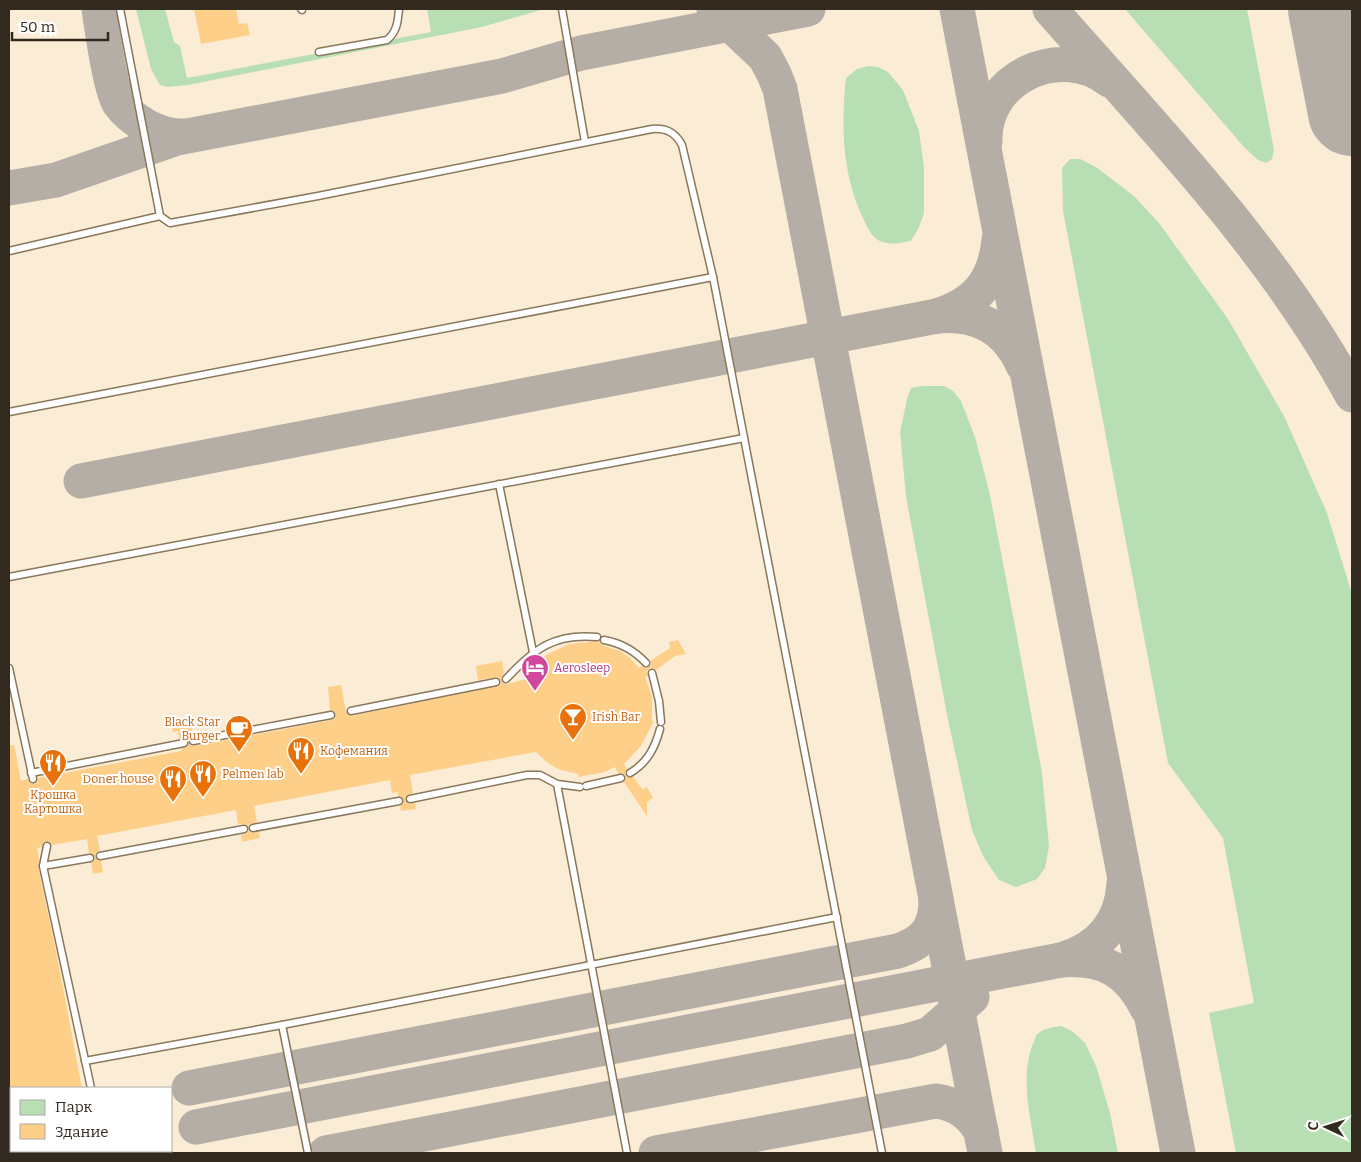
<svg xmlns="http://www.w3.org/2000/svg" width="1361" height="1162" font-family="Bitter,serif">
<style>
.built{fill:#fbecd5;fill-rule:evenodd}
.green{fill:#b8dfb3}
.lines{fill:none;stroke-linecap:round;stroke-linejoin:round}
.taxiway{stroke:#b4aea6;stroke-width:35}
.runway{stroke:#b4aea6;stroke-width:88}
.building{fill:#fdcf88}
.lane-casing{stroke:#8a775b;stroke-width:9}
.lane{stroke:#fff;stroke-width:6}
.labels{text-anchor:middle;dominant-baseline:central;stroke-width:4;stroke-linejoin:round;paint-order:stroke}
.hotel-label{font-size:12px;fill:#b23c85;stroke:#fff;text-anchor:start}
.food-label{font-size:12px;fill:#c56008;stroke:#fff;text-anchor:start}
</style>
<rect width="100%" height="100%" fill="#fcf7f1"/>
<path class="built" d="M9,9h1343v1144h-1343zM11,1088h160v63h-160z"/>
<g class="green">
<polygon points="136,9 165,9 174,42 180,46 187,78 431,32 427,9 544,9 482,27 188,85 167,87 160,85 151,69"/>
<polygon points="1125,9 1247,9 1274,150 1272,159 1266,163 1258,160 1244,147"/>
<path d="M868,66l10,1 10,5 15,18 16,41 5,36v46l-5,14 -8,14c-12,2 -22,5 -33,-1 -7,-4 -12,-15 -15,-22 -21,-44 -22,-93 -17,-140l11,-9z"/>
<polygon points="1070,159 1080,159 1096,167 1134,196 1159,223 1228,319 1284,416 1327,513 1352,594 1352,1153 1236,1153 1209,1013 1254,1003 1223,838 1168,763 1063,211 1062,168"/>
<polygon points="922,386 944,386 953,391 961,401 975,437 990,495 1015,626 1042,773 1049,846 1045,868 1037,879 1016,887 999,880 983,856 972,830 948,720 906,497 900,432 907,399 911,388"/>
<path d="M1061,1026l11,5 13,12 11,23 14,47 8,40h-82c-5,-34 -16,-73 -4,-107 2,-3 3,-8 4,-10 6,-8 17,-9 25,-10z"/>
</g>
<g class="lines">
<g class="taxiway">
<path d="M99,9c3,19 11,80 20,94 14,19 40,33 63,33"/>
<polyline points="714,9 765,57 774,74 780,89 985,1153"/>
<polyline points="957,9 1178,1153"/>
<path d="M1050,9c108,123 224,242 302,386"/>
<path d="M985,141c-2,-63 75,-99 124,-61"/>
<polyline points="9,188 56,180 177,138 502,76 581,53 808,9"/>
<path d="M937,316c40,-13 58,-35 62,-76"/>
<path d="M81,481l856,-165c40,-3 69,11 86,49"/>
<path d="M1061,960c42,-3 67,10 86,48"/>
<path d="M189,1088l709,-137c26,-9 38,-22 38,-51"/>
<path d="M196,1127l865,-167c38,-11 61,-37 63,-77"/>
<polyline points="326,1153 907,1041 930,1034 972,997"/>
<path d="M656,1153l280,-52c21,3 34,12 45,30"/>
</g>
<polyline class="runway" points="1332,9 1352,112"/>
</g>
<g class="building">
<polygon points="194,9 236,9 239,24 247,23 250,35 201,44"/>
<polygon points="678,640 686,654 675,656 656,670 651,668 647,671 648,676 645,677 652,696 652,721 654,721 641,746 624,764 627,769 625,773 626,776 633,777 643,790 647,787 653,798 647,802 647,816 624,782 626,779 625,775 618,773 615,767 605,772 578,777 578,774 561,770 549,764 536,752 410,775 413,793 407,795 405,800 408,804 415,803 416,809 401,811 400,806 403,803 404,800 398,796 398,792 392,793 390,780 254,806 257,822 250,824 248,827 245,824 238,824 236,810 97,836 100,851 96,853 95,856 97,860 101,861 103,872 93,874 91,863 94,860 95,857 89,853 87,839 52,845 48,841 44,842 42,847 37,848 39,860 38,867 56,951 82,1088 9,1088 9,745 14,745 21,781 28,779 30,783 34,784 37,782 38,778 181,751 181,749 187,747 189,744 192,746 199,745 332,720 335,718 336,715 334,711 330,710 328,687 341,685 346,712 352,716 500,685 501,681 497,677 478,680 476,666 502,661 504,673 501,678 503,683 507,684 526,679 538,662 546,655 569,644 599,641 602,645 620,651 630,658 639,668 642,666 647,668 651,665 650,661 670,648 669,642"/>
<polygon points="189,717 193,736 188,740 185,738 179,739 178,731 173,732 171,721"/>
<polygon points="249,830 252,833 259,832 260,838 242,842 241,835 247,833"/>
</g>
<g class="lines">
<defs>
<g id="lane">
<polyline points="120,9 160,216"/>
<polyline points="301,9 302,10"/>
<polyline points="562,9 585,142"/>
<path d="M319,52l68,-12c10,-8 11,-19 12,-31"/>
<path d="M9,251l151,-35 10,7 148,-27 334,-67c14,-1 23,3 30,16l31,132 169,876"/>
<polyline points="9,412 713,277"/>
<polyline points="499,484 533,652"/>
<polyline points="9,577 744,438"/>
<path d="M604,640c17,3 30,10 42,23"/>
<polyline points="9,668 33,779"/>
<polyline points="652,673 659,701 661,722"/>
<path d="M506,679c28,-30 48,-46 91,-42"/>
<polyline points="351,711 496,682"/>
<polyline points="193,741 331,715"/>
<polyline points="31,773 184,743"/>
<path d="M630,773c17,-10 25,-25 30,-44"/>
<polyline points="557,784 627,1153"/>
<polyline points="586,786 621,778"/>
<polyline points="410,799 527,775 540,775 557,784 580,787"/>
<polyline points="253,828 399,801"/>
<polyline points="47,846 43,866 91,1088"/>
<polyline points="100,856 244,829"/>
<polyline points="43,866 90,858"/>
<polyline points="282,1025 308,1153"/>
<polyline points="85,1061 282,1025 837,917"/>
<polyline points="104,1151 104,1153"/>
</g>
</defs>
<use href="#lane" class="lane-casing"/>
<use href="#lane" class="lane"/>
</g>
<defs>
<symbol id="hotel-pin" viewBox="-11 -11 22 30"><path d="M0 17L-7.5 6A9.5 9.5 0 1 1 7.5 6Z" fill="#d1479c" stroke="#fff"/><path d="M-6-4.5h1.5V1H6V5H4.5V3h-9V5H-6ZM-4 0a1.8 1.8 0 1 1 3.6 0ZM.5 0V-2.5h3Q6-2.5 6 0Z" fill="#fff"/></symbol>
<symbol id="bar-pin" viewBox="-11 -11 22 30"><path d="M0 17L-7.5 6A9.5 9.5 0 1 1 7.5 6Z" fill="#e8710a" stroke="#fff"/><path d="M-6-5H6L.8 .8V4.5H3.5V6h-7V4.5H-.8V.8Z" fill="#fff"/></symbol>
<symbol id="cafe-pin" viewBox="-11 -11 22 30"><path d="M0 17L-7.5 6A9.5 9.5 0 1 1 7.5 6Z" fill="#e8710a" stroke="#fff"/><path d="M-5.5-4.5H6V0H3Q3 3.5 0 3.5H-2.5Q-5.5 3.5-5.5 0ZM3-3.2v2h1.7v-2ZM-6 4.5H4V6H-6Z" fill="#fff"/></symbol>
<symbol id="restaurant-pin" viewBox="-11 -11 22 30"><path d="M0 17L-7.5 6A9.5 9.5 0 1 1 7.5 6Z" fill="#e8710a" stroke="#fff"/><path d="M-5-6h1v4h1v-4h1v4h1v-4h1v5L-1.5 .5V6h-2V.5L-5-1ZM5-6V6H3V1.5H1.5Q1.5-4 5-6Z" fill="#fff"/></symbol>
</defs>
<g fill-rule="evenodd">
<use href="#hotel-pin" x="519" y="652" width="32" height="43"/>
<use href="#bar-pin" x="557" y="701" width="32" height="43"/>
<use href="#cafe-pin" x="223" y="713" width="32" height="43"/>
<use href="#restaurant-pin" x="285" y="735" width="32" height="43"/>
<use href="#restaurant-pin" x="37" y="747" width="32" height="43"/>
<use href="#restaurant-pin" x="187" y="758" width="32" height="43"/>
<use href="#restaurant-pin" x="157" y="763" width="32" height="43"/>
</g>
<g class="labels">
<g class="hotel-label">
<text x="554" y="668">Aerosleep</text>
</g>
<g class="food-label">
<text x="592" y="717">Irish Bar</text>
<text x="220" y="722" text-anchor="end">Black Star<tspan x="220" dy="14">Burger</tspan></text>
<text x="320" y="751">Кофемания</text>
<text x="222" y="774">Pelmen lab</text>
<text x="154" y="779" text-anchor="end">Doner house</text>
<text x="53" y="795" text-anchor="middle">Крошка<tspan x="53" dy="14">Картошка</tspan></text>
</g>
</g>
<rect width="1361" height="1162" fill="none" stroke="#322a1e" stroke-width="20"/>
<rect x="10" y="1087" width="162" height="65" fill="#ffffff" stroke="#adaaa5"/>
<rect x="20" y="1100" width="25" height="15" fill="#b8dfb3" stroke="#adaaa5"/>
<text x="55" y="1112" font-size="15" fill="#322a1e">Парк</text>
<rect x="20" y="1124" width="25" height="15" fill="#fdcf88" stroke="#adaaa5"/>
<text x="55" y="1137" font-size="15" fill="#322a1e">Здание</text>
<g transform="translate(1326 1127) rotate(274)" stroke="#ffffff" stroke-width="4" paint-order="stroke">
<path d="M0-4L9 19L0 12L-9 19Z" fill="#322a1e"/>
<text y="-8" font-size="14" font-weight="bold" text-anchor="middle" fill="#322a1e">С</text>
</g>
<path d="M12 32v8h96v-8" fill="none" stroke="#322a1e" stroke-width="2.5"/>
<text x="20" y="32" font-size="15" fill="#322a1e" stroke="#ffffff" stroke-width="4" paint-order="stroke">50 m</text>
</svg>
